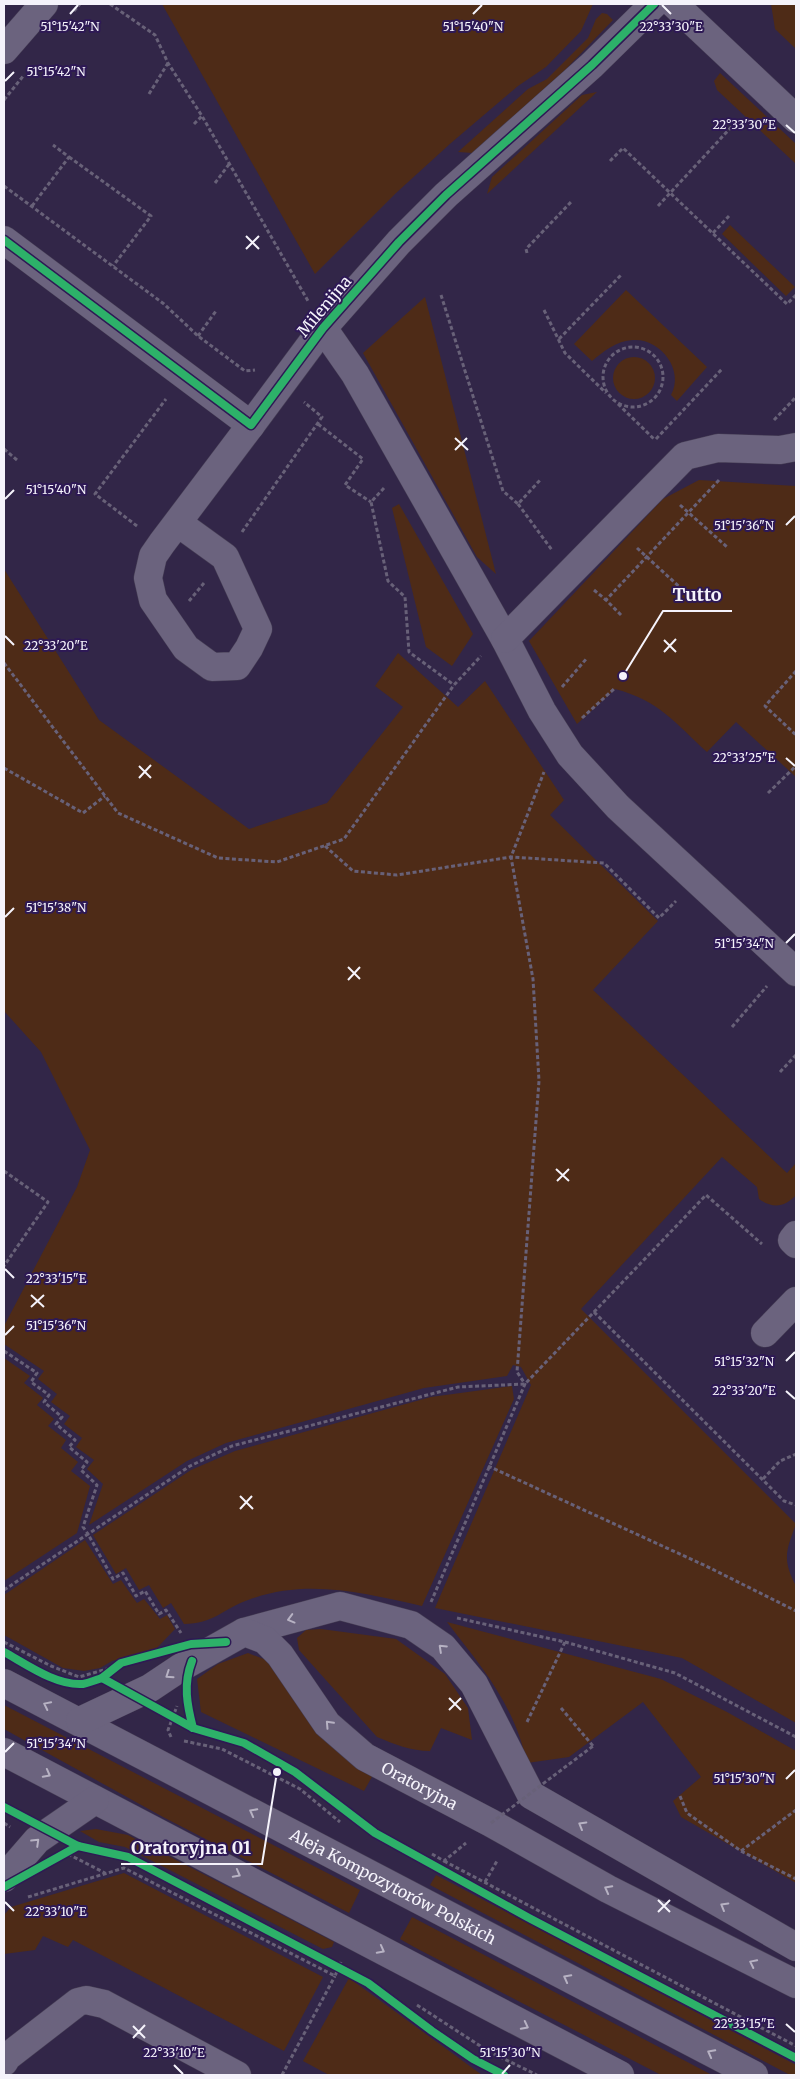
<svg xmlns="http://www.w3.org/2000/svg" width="800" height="2079" font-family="Merriweather,serif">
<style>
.green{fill:#4e2b17}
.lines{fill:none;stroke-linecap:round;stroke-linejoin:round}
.minor-casing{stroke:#463e55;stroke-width:29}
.path{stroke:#686178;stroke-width:3;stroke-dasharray:4 2.5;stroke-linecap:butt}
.minor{stroke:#6b637e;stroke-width:28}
.path-bridge{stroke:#686178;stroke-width:3;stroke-dasharray:4 2.5;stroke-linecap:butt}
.cycleway-casing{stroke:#2e1955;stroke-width:11}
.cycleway{stroke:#2db169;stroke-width:8}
.oneway{stroke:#b7b2c3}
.ticks{fill:none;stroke:#f5f3fb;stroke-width:2}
.labels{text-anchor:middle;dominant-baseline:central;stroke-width:4;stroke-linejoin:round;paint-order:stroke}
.street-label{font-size:16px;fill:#f5f3fb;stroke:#2e1955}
.ticks-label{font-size:12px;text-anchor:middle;fill:#f5f3fb;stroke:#2e1955;stroke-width:4;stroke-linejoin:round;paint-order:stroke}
.leader{fill:none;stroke:#f5f3fb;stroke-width:2}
.callout-dot{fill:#f5f3fb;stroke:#2e1955;stroke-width:2}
.callout-label{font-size:18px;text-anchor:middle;font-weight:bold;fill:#f5f3fb;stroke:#2e1955;stroke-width:4;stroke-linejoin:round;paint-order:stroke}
</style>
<rect width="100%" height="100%" fill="#322648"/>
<g class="green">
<polygon points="162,4 593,4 581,31 546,67 518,86 451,143 396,193 315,274"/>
<polygon points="771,4 796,4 796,49 775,29"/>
<polygon points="602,13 607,14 613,20 565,70 473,153 458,152 528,89 547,79 588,38 596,19"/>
<polygon points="720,73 796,144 796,164 717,90 714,81"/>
<polygon points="597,92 487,194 492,177 582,95"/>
<polygon points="730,225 795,287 786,296 722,234"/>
<path d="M626,290l81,77 -30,34 -6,-6c14,-25 -11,-57 -38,-55 -17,1 -29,11 -41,21l-18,-17z"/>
<polygon points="425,297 496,574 477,557 363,353"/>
<circle cx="634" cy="378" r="21"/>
<path d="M699,480l97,6v291l-60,-55 -29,30c-32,-29 -47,-51 -92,-63l-38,35 -48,-83 134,-142z"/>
<polygon points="399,504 473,634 452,666 426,647 392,508"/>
<path d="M4,569l95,151 150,109 78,-26 76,-96 -28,-21 23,-33 60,54 27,-26 79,119 -14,15 108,106 -65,69 194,183 9,-10v32c-11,12 -23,14 -37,4l-2,-12 -35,-30 -141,152 215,215c-10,27 -14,35 0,62v137l-114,-65 -247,-50 96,-223 -10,-18 -8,-2 -6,11 -83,12 -198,55 -39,18 -98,64 14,-41 -16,-15 7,-9 -18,-13 6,-9 -18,-14 6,-8 -19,-14 6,-8 -19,-15 6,-8 -40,-27v-18l73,-139 13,-37 -49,-98 -37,-41z"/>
<polygon points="4,1358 30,1376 24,1383 43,1398 37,1405 54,1419 48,1426 66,1440 61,1448 78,1462 71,1471 90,1486 77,1533 4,1581"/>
<path d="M512,1386l2,13 -92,207c-59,-13 -115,-28 -174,-6 -25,9 -35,24 -64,24l-13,-21 -8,5 -14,-23 -10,5 -13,-22 -10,6 -23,-39 98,-65 44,-19 196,-54z"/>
<polygon points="85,1540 113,1584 121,1580 137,1603 144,1599 160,1619 167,1615 175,1629 156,1649 112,1661 100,1668 84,1671 63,1668 4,1635 4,1595"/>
<path d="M447,1622l214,57 66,33 69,39v132l-115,-66 -8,-16 28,-24 -58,-75 -74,55 -42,6c-13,-59 -44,-94 -80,-141z"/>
<path d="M321,1629l75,10 49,35 23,34 4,32 -31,-12 -11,23c-19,0 -36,-7 -53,-14l-78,-87 -2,-12 9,-8z"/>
<polygon points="248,1653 271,1662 373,1775 364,1791 201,1712 197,1679 218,1664"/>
<polygon points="4,1705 360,1890 349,1913 163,1817 4,1729"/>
<polygon points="96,1829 128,1835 334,1942 332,1947 323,1949 125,1847 99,1842 80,1831"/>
<polygon points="124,1873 323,1977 284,2051 73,1940 68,1947 43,1936 35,1950 4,1954 4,1915 11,1907"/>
<polygon points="436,1875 796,2065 796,2075 790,2075 430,1885"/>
<polygon points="412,1917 712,2075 661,2075 414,1947 400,1939"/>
<polygon points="349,1978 482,2075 329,2075 303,2061"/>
</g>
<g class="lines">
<defs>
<g id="minor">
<polyline points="674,4 796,119"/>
<polyline points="4,50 44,4"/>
<polyline points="4,240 251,425 323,328 399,242 446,195 592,65 654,4"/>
<polyline points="323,328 355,374 505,639 542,711 570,755 618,807 796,972"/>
<polyline points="178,523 225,557 258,629 249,648 237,666 212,667 186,648 153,600 148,578 153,556 162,543 251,425"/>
<polyline points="505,639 685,456 718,448 780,450 796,447"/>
<polyline points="796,1235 792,1240 796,1244"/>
<polyline points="765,1333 796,1301"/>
<polyline points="244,1632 340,1606 411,1625 443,1647 474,1684 531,1795 796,1947"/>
<path id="s1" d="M4,1683l750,392"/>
<path id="s2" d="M80,1721l70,-33 30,-20 64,-36 21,8 15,15 47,69 38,33 126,66 117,66 188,95"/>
<polyline points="4,1752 620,2075"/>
<polyline points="4,1878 37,1840 95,1800"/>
<polyline points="4,2062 7,2057 78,2002 86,2000 104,2004 237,2075"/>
</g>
</defs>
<use href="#minor" class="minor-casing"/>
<g class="path">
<polyline points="110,4 155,35 168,63 202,116 308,301"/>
<polyline points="74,11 80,4"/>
<polyline points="149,94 168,63"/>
<polyline points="4,100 24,75"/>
<polyline points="194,124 202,116"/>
<polyline points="69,157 151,216 113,266"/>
<polyline points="610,161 623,148 787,304 796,295"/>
<polyline points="215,183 230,163"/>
<polyline points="4,186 164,304 198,336 245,371 255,370"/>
<polyline points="32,206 69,157 53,145"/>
<polyline points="658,206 736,122"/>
<polyline points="713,233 729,216"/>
<polyline points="527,253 526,249 572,201"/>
<polyline points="441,295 503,491 518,504 541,479"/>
<polyline points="544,310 565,353 606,393"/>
<polyline points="198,336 216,311"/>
<polyline points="559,339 622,274"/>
<circle cx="633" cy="377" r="30"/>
<polyline points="618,404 655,440"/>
<polyline points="774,420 796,397"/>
<polyline points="318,424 363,459 345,485 371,502"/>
<polyline points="656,439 722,369"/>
<polyline points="4,449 17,460"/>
<polyline points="384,488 371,502 388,581 405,597 409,652 454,685"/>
<polyline points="518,504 552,550"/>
<polyline points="680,505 727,547"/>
<polyline points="137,526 95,494 166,399"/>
<polyline points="242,532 322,417 304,402"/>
<polyline points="637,548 684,591"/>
<polyline points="594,590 606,600"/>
<polyline points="189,601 204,583"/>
<polyline points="621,615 606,600 719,480"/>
<polyline points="4,663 118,813 218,858 277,862 344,839 454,685 481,656"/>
<polyline points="796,671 765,706 796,735"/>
<polyline points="562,687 587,658"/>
<polyline points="582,718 615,688"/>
<polyline points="4,768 83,813 105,796"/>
<polyline points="768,793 796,766"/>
<polyline points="325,846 353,871 397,875 511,857 604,863 659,918 676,901"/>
<polyline points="732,1027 767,986"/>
<polyline points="780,1072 796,1055"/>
<polyline points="4,1171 48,1202 4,1266"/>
<polyline points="594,1312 784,1501 796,1505"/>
<polyline points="4,1351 37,1373 31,1382 49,1395 44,1402 62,1417 56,1424 75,1440 69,1447 87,1462 81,1470 97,1485 83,1527 88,1534 190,1466 232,1446 458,1387 525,1384 706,1195 762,1244"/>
<polyline points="488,1466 706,1566 796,1611"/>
<polyline points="763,1479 780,1461 796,1454"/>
<polyline points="4,1590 88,1534 113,1579 123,1573 136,1596 145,1591 159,1614 166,1610 181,1633"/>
<polyline points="431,1602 525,1384 517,1372 539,1081 533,979 511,857 544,772"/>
<polyline points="457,1618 565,1642 675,1673 796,1737"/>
<polyline points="4,1642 51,1666 79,1677 107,1669 113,1673"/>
<polyline points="561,1708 593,1746"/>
<polyline points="527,1722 565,1642"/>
<polyline points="171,1737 168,1730 177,1706"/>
<polyline points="184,1741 222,1749 300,1789 340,1822"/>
<polyline points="680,1796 687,1813 741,1851 796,1879"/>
<polyline points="4,1823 10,1827"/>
<polyline points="741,1851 796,1810"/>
<polyline points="68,1854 105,1873"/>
<polyline points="432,1854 444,1861 466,1843"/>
<polyline points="444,1861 796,2046"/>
<polyline points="485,1882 497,1861"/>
<polyline points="28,1897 124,1868 335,1976 341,1962"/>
<polyline points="417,2005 488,2051 537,2075"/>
<polyline points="282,2075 335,1976"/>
</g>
<use href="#minor" class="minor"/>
<polyline class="path-bridge" points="491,1823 593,1746"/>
<defs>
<g id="cycleway">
<polyline points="4,240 251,425 323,328 399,242 446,195 592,65 654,4"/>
<path d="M4,1652c22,12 52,34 79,32 6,-1 13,-4 19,-6l91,50 51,15 51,29 80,61 154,85 267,140"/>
<path d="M192,1661c-9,23 -5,44 1,67"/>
<polyline points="102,1678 121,1663 191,1644 226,1642"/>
<polyline points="4,1807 78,1846 128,1857 368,1983 432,2031 473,2059 504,2075"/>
<polyline points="4,1887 78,1846"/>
</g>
</defs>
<use href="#cycleway" class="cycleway-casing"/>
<use href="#cycleway" class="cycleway"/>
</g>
<defs><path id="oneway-chevron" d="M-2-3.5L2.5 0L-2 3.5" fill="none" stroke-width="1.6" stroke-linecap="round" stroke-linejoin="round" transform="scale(1.25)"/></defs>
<g class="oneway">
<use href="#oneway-chevron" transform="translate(291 1619) rotate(165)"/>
<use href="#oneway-chevron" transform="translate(442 1648) rotate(-137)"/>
<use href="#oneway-chevron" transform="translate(169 1675) rotate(146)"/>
<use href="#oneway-chevron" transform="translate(47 1705) rotate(-154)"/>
<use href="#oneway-chevron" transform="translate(329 1724) rotate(-133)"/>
<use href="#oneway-chevron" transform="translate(47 1774) rotate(28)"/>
<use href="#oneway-chevron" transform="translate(253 1812) rotate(-152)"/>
<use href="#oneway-chevron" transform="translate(582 1825) rotate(-150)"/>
<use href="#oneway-chevron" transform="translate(36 1842) rotate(-44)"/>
<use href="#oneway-chevron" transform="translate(237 1874) rotate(28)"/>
<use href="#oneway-chevron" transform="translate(608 1889) rotate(-152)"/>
<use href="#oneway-chevron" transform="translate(724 1906) rotate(-150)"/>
<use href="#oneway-chevron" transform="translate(381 1950) rotate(28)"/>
<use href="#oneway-chevron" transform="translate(753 1963) rotate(-154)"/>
<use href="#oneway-chevron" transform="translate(567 1978) rotate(-152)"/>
<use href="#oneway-chevron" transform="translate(525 2026) rotate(27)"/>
<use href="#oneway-chevron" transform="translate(711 2053) rotate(-152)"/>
</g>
<path class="ticks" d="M662,5l9,9M70,14l8,-9M473,14l9,-9M5,81l9,-9M786,125l9,8M246,236l13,13M246,249l13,-13M455,438l13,12M455,450l12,-12M5,499l9,-9M786,525l9,-9M5,636l9,9M664,640l12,12M664,652l12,-13M786,758l9,8M139,766l12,12M139,778l12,-13M5,917l9,-9M786,943l9,-9M348,967l12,12M348,980l12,-13M556,1169l13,12M557,1181l12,-12M5,1269l9,9M31,1295l13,12M31,1307l13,-12M5,1335l9,-9M786,1361l9,-9M786,1391l9,8M240,1496l13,13M240,1509l12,-13M449,1698l12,12M449,1710l12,-12M5,1752l9,-9M786,1779l9,-9M658,1900l12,12M5,1902l9,9M658,1912l12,-12M786,2024l9,8M133,2026l12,12M133,2038l12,-13M174,2065l9,9M502,2074l8,-9"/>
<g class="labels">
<g class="street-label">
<text transform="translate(324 306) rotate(-50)">Milenijna</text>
<text stroke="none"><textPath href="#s2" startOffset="426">Oratoryjna</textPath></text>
<text stroke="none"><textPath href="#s1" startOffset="439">Aleja Kompozytorów Polskich</textPath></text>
</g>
</g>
<g class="ticks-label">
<text x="671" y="31">22°33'30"E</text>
<text x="70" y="31">51°15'42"N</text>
<text x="473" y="31">51°15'40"N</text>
<text x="56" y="76">51°15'42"N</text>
<text x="744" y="129">22°33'30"E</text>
<text x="56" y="494">51°15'40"N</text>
<text x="744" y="530">51°15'36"N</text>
<text x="56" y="650">22°33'20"E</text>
<text x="744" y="762">22°33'25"E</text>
<text x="56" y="912">51°15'38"N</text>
<text x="744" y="948">51°15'34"N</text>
<text x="56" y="1283">22°33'15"E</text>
<text x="56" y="1330">51°15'36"N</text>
<text x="744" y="1366">51°15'32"N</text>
<text x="744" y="1395">22°33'20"E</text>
<text x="56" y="1748">51°15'34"N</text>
<text x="744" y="1783">51°15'30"N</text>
<text x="56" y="1916">22°33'10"E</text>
<text x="744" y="2028">22°33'15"E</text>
<text x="510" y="2057">51°15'30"N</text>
<text x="174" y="2057">22°33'10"E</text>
</g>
<path class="leader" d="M623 676L663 611H732M277 1772L262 1864H121"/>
<g class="callout-dot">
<circle cx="623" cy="676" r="5"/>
<circle cx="277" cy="1772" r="5"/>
</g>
<g class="callout-label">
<text x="697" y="601">Tutto</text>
<text x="191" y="1854">Oratoryjna 01</text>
</g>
<rect width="800" height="2079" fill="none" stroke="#f5f3fb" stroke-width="10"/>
</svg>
